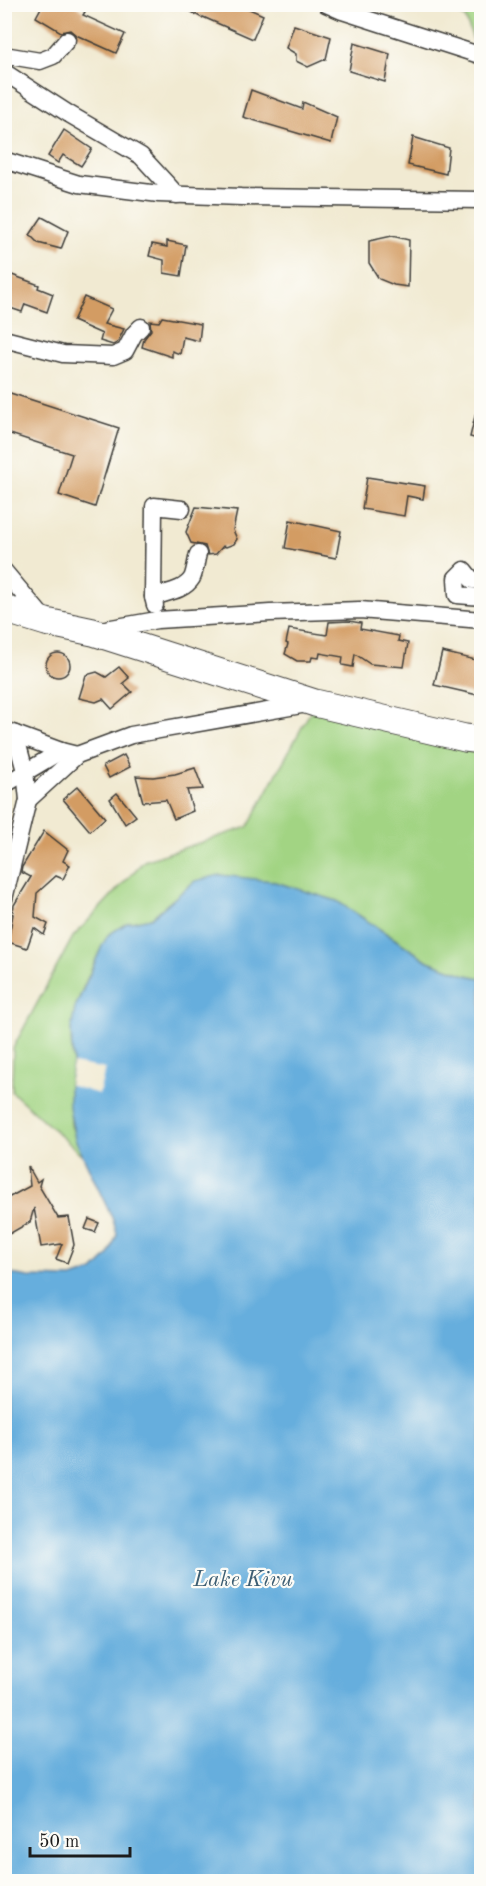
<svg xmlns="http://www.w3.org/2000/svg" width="486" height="1886" font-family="'Old Standard TT',serif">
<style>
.green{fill:#a2d483;stroke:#5f7850;stroke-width:1.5}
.water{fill:#66aedd;stroke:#41657c;stroke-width:1.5}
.pier{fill:#f1ead2}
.building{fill:#d39c63}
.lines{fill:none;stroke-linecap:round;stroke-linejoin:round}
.minor-casing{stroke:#3c3b37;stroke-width:19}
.trunk-casing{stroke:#3c3b37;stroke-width:29}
.minor{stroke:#fff;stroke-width:16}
.trunk{stroke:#fff;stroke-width:27}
.labels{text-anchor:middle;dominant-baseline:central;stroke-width:4.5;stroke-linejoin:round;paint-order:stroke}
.water-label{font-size:22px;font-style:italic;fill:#3d5e73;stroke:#fdfcf7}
</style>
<rect width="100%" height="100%" fill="#fdfcf7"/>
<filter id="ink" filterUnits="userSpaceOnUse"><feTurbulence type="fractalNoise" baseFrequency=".0167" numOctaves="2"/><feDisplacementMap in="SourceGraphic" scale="12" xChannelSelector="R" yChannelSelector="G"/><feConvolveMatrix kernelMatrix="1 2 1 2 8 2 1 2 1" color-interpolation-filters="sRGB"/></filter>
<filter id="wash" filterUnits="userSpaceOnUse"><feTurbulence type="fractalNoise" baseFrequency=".008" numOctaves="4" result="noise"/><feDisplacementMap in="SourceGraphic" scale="24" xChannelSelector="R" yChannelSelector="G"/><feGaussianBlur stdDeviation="1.35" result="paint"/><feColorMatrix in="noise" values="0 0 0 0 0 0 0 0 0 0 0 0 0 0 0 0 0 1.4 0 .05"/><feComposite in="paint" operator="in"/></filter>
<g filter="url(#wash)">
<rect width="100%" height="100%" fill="#f1ead2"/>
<g class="green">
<polygon points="441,5 481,5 481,57 479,55 465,17"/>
<polygon points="315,703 481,740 481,978 466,975 428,961 337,901 272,881 195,881 151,918 127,923 108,935 102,946 83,988 75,1008 71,1040 73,1063 69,1085 71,1125 82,1155 12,1092 13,1048 73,937 144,861 248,827"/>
</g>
<polygon class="water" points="220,875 272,881 337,901 428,961 466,975 481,978 481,1881 5,1881 4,1273 29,1277 72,1278 93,1271 109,1255 117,1234 113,1220 75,1139 69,1107 69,1085 73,1063 71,1031 75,1008 102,946 108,935 127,923 151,918 195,881"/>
<polygon class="pier" points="73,1063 105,1069 99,1094 69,1085"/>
<g id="blocks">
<g class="building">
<polygon points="43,4 73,4 85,12 83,15 125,34 116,53 76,35 70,30 61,32 36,17"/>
<polygon points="178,4 238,4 263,15 253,39 203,17 202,18"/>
<polygon points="294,25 331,37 326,59 308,67 296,61 296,54 286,48"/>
<polygon points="354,43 390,54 385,82 349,71"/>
<polygon points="251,90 302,109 303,102 337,117 331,143 243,117"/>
<polygon points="64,130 92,149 81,166 63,155 58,163 48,156"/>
<polygon points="413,137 449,148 446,174 408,165"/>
<polygon points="42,217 68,231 61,249 38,243 30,235"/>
<polygon points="392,236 409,240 408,287 394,285 379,279 369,263 369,241"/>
<polygon points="167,241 186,245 181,276 164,273 164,260 149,256 152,244 167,247"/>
<polygon points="4,272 39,285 38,288 53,294 47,312 25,304 22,312 4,306"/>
<polygon points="84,297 112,309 104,324 124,329 117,343 113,345 100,341 102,334 73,321"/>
<polygon points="162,317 201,324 199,341 183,337 180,354 172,351 172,357 142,347 144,339 151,330 150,321 159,322"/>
<polygon points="4,391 119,428 95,507 59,495 72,454 4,432"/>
<polygon points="477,408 482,408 482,440 470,437"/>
<polygon points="367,477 425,486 423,499 407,496 404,516 362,509"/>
<polygon points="196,507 237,511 233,530 237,539 234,544 226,547 223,546 216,554 208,555 205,546 191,543 186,532"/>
<polygon points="290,520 341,531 336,558 285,548"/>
<polygon points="349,621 361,623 360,629 399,636 398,641 408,643 404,667 370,664 355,654 353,667 342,665 343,657 320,653 319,658 312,657 311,661 297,661 285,654 288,644 286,643 289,629 327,635 329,622"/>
<polygon points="442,652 480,661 476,679 482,681 482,696 434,685"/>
<circle cx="58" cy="665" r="12"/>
<polygon points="119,667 129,678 123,683 132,692 112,709 103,699 96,702 79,698 86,675 97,672 106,677"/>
<polygon points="124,755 130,767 109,778 103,766"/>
<polygon points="195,768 203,789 187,790 193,811 174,819 166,800 143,802 136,776 153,777 175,774"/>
<polygon points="78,786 105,818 90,831 63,799"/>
<polygon points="117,793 136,816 125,824 110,799"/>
<polygon points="44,831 68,850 63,861 70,865 63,879 56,876 37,893 35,917 48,924 44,935 34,928 27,948 8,942 13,914 9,912 10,910 13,911 14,905 31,877 21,872 22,867"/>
<polygon points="28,1166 37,1182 41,1179 39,1186 58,1218 69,1217 74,1245 67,1263 56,1259 62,1244 41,1247 34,1208 30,1222 4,1237 4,1200 30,1186"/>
<polygon points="89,1219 99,1223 95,1232 85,1229"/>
</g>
</g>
</g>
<g filter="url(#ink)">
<use href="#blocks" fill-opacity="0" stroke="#3c3b37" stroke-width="1.5"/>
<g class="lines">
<defs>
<g id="minor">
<polyline points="326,4 342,11 479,55"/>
<polyline points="4,55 40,61 53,56 67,40"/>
<polyline points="4,72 69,114 141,156 177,195"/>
<polyline points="4,160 79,184 159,194 241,197 482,200"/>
<polyline points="4,339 63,354 113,356 125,351 134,334 141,327"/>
<polyline points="4,571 46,621"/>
<polyline points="482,580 472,580 464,570 456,578 457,595 482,597"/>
<polyline points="153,597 154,506 182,509"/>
<path d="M155,605l-2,-8c14,-5 31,-6 39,-19 3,-6 4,-17 6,-24"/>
<polyline points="100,630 157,620 270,613 360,610 482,620"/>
<polyline points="7,731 61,751 77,755"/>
<polyline points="4,785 61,751"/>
<polyline points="28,800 77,755 131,735 307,704"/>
<polyline points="4,899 28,800 25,771 15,734"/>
</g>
<polyline id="trunk" points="4,609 46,622 93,632 315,703 465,738 482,740"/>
</defs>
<use href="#minor" class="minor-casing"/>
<use href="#trunk" class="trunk-casing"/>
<use href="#minor" class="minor"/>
<use href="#trunk" class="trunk"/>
</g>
</g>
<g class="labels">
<g class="water-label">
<text x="243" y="1580">Lake Kivu</text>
</g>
</g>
<rect width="486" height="1886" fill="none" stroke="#fdfcf7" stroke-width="24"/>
<path d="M30 1847v9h100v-9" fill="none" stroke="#1c1c1c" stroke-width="3"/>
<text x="39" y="1847" font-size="18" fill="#1c1c1c" stroke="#fdfcf7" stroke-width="4.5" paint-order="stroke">50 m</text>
</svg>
